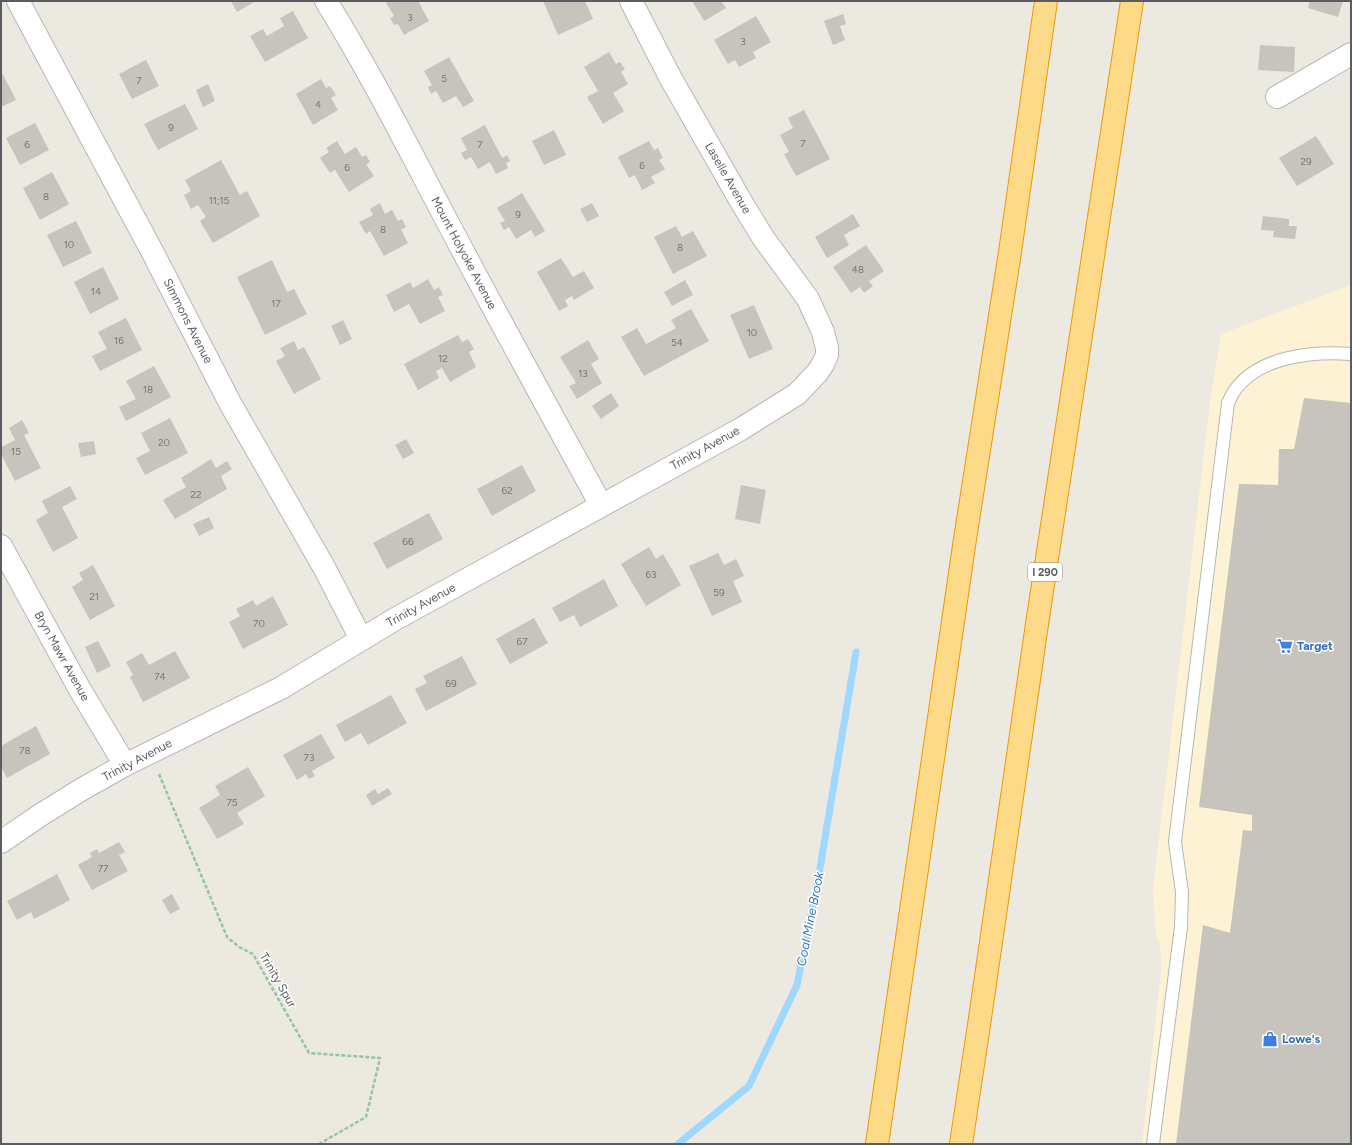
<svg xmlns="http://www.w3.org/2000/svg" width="1352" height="1145" font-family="Figtree,sans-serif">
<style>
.commercial{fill:#fdf2d4}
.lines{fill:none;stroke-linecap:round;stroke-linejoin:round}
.stream{stroke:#9ed8ff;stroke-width:7}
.building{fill:#c7c4be}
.service-casing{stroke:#b3b7bb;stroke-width:14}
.minor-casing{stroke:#b3b7bb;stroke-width:24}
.motorway-casing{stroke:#ec9901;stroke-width:24}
.path{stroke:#95c5a2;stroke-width:2.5;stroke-dasharray:4 2;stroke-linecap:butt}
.service{stroke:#fff;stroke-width:12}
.minor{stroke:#fff;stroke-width:22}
.motorway{stroke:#fcda87;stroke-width:22}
.labels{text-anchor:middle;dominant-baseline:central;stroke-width:3;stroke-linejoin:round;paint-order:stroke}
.number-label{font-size:10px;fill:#747778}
.shield{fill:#fff;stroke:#8b8e90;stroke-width:1}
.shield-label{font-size:11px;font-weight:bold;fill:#595d61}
.street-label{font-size:12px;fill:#595d61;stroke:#fff}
.shop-label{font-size:12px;font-weight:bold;fill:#366cbe;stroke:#fff;text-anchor:start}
.water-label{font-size:13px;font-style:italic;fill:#3c78b0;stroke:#fff}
</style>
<rect width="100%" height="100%" fill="#ece9e0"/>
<polygon class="commercial" points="1351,285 1351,1144 1142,1144 1161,972 1161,951 1156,934 1153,890 1210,402 1221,334"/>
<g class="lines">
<polyline class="stream" points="678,1144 749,1086 797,985 818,880 856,652"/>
</g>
<g class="building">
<polygon points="231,1 256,1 237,12"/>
<polygon points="385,1 418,1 429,21 404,35 398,24 394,25 390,18 394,16"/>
<polygon points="543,1 585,1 593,19 558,35"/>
<polygon points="692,1 721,1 726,8 704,21"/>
<polygon points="1310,1 1343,1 1338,17 1308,8"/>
<polygon points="293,11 308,38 265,62 250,36 263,29 267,36 284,26 280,18"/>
<polygon points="843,14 846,24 840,26 845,40 833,45 824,21"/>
<polygon points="756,16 771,42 753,52 756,58 739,67 735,60 728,64 714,40"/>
<polygon points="1260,45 1295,47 1294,72 1258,70"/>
<polygon points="609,52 616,64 620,62 625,69 621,72 628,84 613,93 624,111 603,124 587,97 598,91 584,67"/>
<polygon points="449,57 474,101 463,107 456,96 443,103 436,91 431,94 428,87 432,85 424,71"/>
<polygon points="146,60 159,86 132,99 119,74"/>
<polygon points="2,73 16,100 1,107 1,74"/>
<polygon points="321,79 326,88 330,86 336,95 331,98 338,110 313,125 296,94"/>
<polygon points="208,84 215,101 203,107 196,90"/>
<polygon points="185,104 198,129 158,150 144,124"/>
<polygon points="804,110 830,159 796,176 784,154 789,152 780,135 793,128 788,118"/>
<polygon points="35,123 49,150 20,165 6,138"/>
<polygon points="485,125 502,158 507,155 510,161 506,163 508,168 496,174 490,162 478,169 471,157 465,160 461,153 467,150 461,138"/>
<polygon points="554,130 566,155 544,165 532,141"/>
<polygon points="1316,136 1334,164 1297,186 1279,158"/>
<polygon points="337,141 345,154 356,147 362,157 366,155 370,162 366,164 374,176 349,192 335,170 330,173 320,158 329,152 326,148"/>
<polygon points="649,141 654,150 658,148 663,158 659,160 665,169 651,177 655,183 642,190 635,175 629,178 618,157"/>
<polygon points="221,160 240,195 247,191 260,216 213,243 200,221 206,217 198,205 191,209 184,195 191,191 185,180"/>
<polygon points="52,172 69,204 40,220 23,188"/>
<polygon points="522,193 545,231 535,237 531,230 516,239 509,227 504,230 500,223 505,221 497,208"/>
<polygon points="380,203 385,214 392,210 398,221 402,219 406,227 401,230 408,243 384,256 370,231 366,234 359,222 373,215 370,209"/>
<polygon points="592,203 599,216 587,222 580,209"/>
<polygon points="853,214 860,226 844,235 849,245 827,258 815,237"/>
<polygon points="1263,216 1289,219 1289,226 1297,226 1295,239 1273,237 1274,231 1261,230"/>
<polygon points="76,221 92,253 63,267 47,235"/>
<polygon points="676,226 682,237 693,231 707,256 673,274 654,237"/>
<polygon points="866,245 884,271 869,281 873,286 864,293 860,287 851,293 833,267"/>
<polygon points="561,258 573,277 584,271 594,288 574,300 572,296 565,300 568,306 559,311 537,272"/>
<polygon points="272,260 287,292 294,289 307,314 265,335 237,277"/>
<polygon points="103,267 119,299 90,314 74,282"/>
<polygon points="428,279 434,290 439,287 443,295 438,297 445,311 420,324 409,304 394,312 386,295 410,282 413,288"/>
<polygon points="685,280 693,295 672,306 664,292"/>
<polygon points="754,305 773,349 749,359 730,315"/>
<polygon points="691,309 709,341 644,376 621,337 637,328 646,344 676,328 671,320"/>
<polygon points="126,318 142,350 100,371 92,356 107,349 98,332"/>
<polygon points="343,320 352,339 340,345 331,326"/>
<polygon points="458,335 462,342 468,339 474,349 469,352 476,367 450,382 442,368 436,371 439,378 418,390 404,364"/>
<polygon points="588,340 599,359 591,364 602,383 577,399 569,386 576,383 560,357"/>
<polygon points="294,341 298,350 304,347 321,379 294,394 276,361 285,356 280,348"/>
<polygon points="154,366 171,397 126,421 119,407 136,399 126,381"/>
<polygon points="611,393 619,406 601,419 592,406"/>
<polygon points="1304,398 1351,403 1351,1144 1176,1144 1203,925 1230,933 1243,830 1252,831 1252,815 1199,807 1239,484 1278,485 1279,449 1294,449"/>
<polygon points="170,418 188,453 145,475 136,458 150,451 141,433"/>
<polygon points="22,420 29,433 24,435 41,468 15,481 1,454 1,447 15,440 9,428"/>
<polygon points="406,439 414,453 403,459 395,445"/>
<polygon points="94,441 96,454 81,457 78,443"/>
<polygon points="211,459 216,468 227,461 232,469 221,476 227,489 175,519 163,500 186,487 181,478"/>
<polygon points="522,465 536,491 492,516 477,489"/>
<polygon points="741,485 766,490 760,524 735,519"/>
<polygon points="70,486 77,499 62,507 78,538 53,552 36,520 48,513 42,501"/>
<polygon points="429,513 443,539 387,569 373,543"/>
<polygon points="209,517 214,528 199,536 193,524"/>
<polygon points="649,547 656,559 663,554 681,585 646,606 621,564"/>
<polygon points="718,553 724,565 736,559 744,576 733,581 742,602 712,616 689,566"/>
<polygon points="93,565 115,606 90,620 72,587 83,580 79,573"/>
<polygon points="604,579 618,606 580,627 574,615 560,622 552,608"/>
<polygon points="273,596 288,625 243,649 229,622 240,616 236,609 253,600 256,606"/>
<polygon points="534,618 548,643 510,664 496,639"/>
<polygon points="98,641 111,666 97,673 85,647"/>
<polygon points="175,651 190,678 143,702 130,677 133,675 126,662 142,653 149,665"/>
<polygon points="462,656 477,684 426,711 415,689 427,683 423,676"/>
<polygon points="391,695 407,723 368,745 361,733 345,742 336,725"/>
<polygon points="36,726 50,754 7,778 1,767 1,746"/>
<polygon points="321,734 335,758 312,771 315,776 309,779 306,774 297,780 283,755"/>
<polygon points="248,767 265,796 237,813 244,824 217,839 199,808 220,795 215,786"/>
<polygon points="388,788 392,794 372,806 366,795 375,789 378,794"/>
<polygon points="119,842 125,852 119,855 128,871 92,890 78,865 92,857 90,853 97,849 99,853"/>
<polygon points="57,874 70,900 34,919 31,912 17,920 7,901"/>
<polygon points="172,894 180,909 170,914 162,900"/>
</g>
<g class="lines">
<defs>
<path id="service" d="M1153,1144l28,-217 1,-35 -7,-50 53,-439c2,-4 4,-9 7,-13 24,-34 79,-39 116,-36"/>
<g id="minor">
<polyline points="18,1 154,255 230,403 325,569 361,639"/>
<path d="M326,1c44,71 82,146 121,220 50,95 102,189 154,284"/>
<polyline points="1277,97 1351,54"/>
<polyline points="1,546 79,688 125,765"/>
<polyline points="1,842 42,814 84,788 125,765 281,688 397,618 741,429 797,394 817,373 823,364 827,355 827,348 823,332 808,299 764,239 743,205 670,77 631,1"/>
</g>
<g id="motorway">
<polyline points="877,1144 965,539 1010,252 1046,1"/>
<polyline points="961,1144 979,1025 1037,624 1132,1"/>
</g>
</defs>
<use href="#service" class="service-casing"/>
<use href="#minor" class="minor-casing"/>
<use href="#motorway" class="motorway-casing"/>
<polyline class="path" points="159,774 227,937 239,947 253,954 309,1053 380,1058 366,1117 319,1144"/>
<use href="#service" class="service"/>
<use href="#minor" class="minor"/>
<use href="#motorway" class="motorway"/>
</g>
<defs>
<symbol id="supermarket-bare" viewBox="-9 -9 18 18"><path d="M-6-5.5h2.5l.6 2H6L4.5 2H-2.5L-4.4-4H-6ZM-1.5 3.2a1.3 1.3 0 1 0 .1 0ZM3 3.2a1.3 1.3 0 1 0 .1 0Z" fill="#3f7fe0" stroke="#fff" stroke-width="2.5" paint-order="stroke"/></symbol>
<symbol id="shop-bare" viewBox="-9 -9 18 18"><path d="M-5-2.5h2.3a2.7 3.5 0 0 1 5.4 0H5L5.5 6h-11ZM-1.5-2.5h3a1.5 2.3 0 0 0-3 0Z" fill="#3f7fe0" stroke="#fff" stroke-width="2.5" paint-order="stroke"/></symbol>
</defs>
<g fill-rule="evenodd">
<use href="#supermarket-bare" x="1274" y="635" width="22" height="22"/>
<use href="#shop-bare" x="1259" y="1028" width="22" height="22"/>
</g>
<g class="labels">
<g class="number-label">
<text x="410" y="17">3</text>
<text x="743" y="41">3</text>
<text x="444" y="78">5</text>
<text x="139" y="80">7</text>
<text x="318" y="104">4</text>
<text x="171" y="127">9</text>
<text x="803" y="143">7</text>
<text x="27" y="144">6</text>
<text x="480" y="144">7</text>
<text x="1306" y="161">29</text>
<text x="642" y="165">6</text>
<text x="347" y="167">6</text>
<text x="46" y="196">8</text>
<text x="219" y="200">11;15</text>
<text x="518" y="214">9</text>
<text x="383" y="229">8</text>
<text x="69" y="244">10</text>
<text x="680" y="247">8</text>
<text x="858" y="269">48</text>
<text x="96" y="291">14</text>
<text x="276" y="303">17</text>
<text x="752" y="332">10</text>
<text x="119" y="340">16</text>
<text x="677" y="342">54</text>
<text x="443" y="358">12</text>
<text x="583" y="373">13</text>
<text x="148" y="389">18</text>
<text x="164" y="442">20</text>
<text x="16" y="451">15</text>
<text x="507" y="490">62</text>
<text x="196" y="494">22</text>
<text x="408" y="541">66</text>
<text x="651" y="574">63</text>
<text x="719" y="592">59</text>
<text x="94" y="596">21</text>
<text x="259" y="623">70</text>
<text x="522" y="641">67</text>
<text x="160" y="676">74</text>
<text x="451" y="683">69</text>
<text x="25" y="750">78</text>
<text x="309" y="757">73</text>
<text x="232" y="802">75</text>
<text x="103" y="868">77</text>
</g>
<rect class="shield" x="1028" y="563" width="34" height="18" rx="3"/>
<g class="shield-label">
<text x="1045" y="572">I 290</text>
</g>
<g class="street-label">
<text transform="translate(728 178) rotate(60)">Laselle Avenue</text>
<text transform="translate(464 253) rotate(62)">Mount Holyoke Avenue</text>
<text transform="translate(188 321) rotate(63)">Simmons Avenue</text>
<text transform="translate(705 448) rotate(-29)">Trinity Avenue</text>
<text transform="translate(421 605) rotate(-29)">Trinity Avenue</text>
<text transform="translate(62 656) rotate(61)">Bryn Mawr Avenue</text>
<text transform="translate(137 760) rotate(-28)">Trinity Avenue</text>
<text transform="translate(278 980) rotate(60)">Trinity Spur</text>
</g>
<g class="shop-label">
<text x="1297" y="646">Target</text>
<text x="1282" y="1039">Lowe's</text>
</g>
<g class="water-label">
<text transform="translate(810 919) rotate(-79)">Coal Mine Brook</text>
</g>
</g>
<rect width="1352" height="1145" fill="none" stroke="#595d61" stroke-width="4"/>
</svg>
